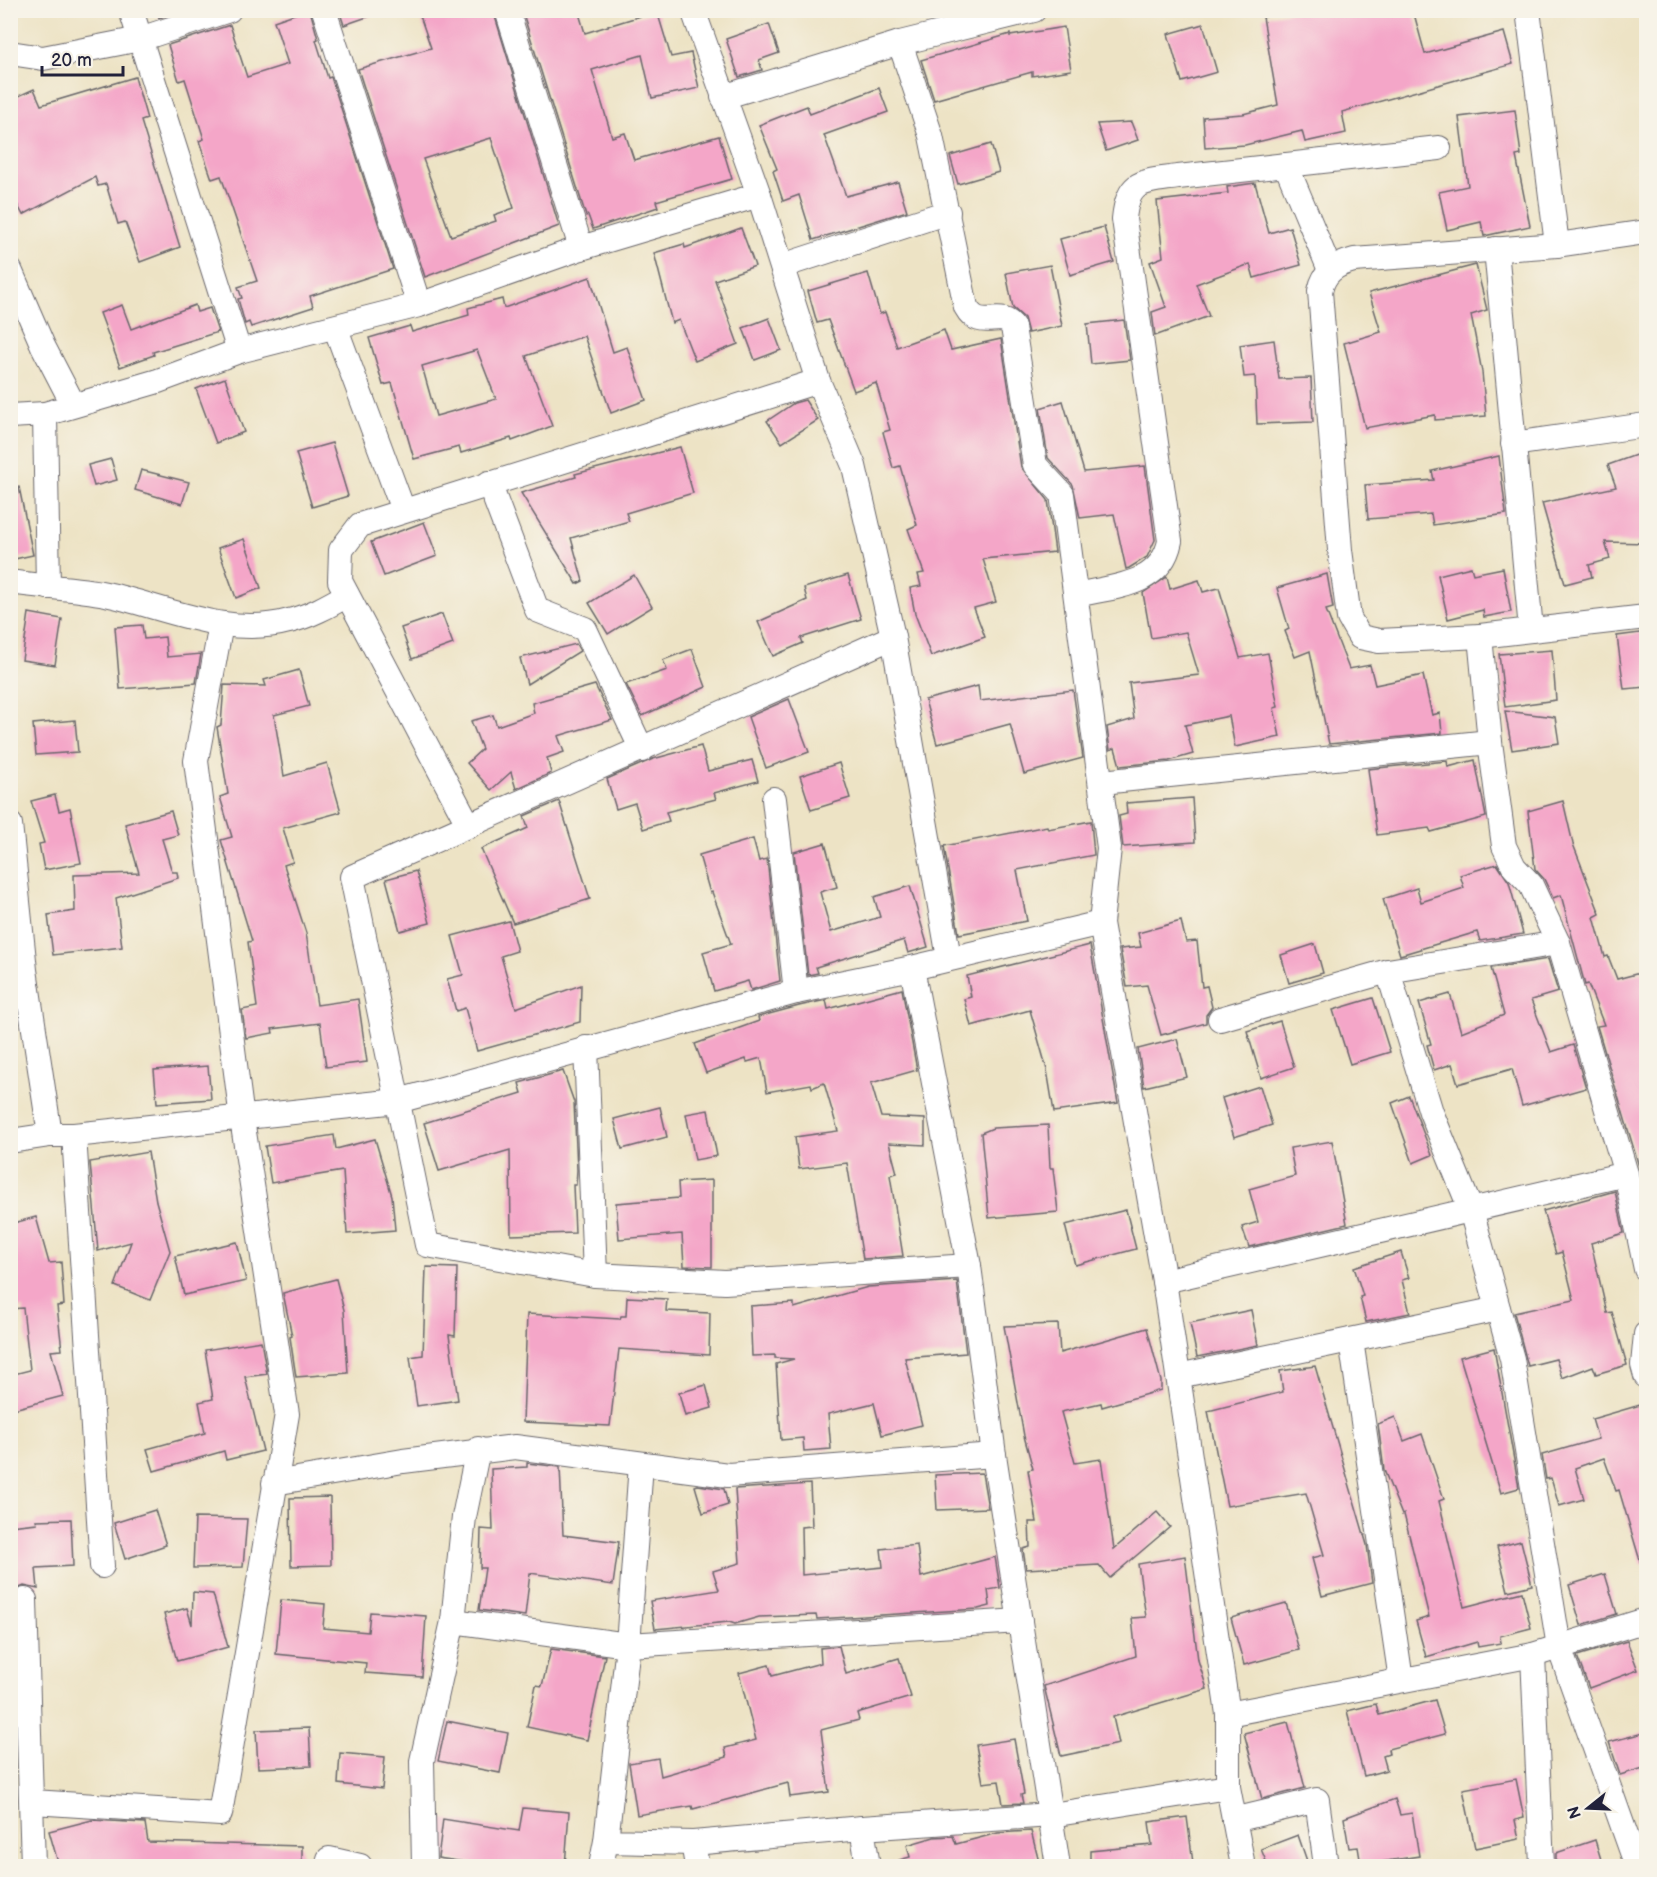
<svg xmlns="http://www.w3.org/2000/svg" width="1657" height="1877" font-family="'Balsamiq Sans',sans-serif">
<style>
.building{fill:#f4a6c8;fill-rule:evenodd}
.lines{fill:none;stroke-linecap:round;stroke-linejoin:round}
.street-casing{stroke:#69666b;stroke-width:26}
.street{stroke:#fff;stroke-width:24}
</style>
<rect width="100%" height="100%" fill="#f7f3e8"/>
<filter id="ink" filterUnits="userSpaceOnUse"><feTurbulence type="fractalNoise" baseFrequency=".0167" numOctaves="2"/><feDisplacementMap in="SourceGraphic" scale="12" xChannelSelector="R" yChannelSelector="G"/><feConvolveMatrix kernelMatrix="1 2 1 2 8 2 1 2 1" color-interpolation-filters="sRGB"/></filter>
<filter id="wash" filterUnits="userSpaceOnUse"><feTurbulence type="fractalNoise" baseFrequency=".008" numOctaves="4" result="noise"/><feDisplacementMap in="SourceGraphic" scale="24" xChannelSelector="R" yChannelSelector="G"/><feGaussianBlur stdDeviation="1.35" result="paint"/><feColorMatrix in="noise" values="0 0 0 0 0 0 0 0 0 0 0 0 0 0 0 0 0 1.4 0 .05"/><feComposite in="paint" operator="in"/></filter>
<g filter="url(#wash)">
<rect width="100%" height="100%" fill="#ede3c5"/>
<g id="blocks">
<g class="building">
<polygon points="157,10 181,10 159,18"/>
<polygon points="306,10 310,10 318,39 316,40 328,78 331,77 393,269 310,296 313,307 251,327 249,322 245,324 238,299 242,298 238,287 257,281 221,176 212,179 199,141 204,139 185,79 179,81 168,45 230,25 247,77 288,64 274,21"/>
<polygon points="339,10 372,10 373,15 344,25"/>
<path d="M418,10h75l66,216 -134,51 -67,-208 73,-21zM491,138l23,70 -20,7 2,6 -45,15 -28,-77z"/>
<polygon points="522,10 578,10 585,33 657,11 671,57 691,53 699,88 652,98 642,55 592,70 612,137 625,133 634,160 719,136 732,179 656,201 658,207 593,229 588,215 586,216"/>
<polygon points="1302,10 1413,10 1425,54 1504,32 1513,64 1342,112 1346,133 1305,142 1302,131 1245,145 1205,148 1203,117 1243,114 1278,105 1263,17"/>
<polygon points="769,24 779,53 759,60 762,70 739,77 726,39"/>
<polygon points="1203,24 1217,72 1182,82 1168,34"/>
<polygon points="1064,27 1071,70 1032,76 1032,72 934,100 921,60 1010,34 1010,36"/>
<polygon points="135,77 147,119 141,121 180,247 140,262 125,222 118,224 106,184 98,186 95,177 23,215 10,191 10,100 34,89 41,105"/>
<polygon points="879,88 888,112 824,135 846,196 898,182 907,211 813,240 799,195 783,201 773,171 777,169 759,125 807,106 810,114"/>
<polygon points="1515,110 1521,155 1516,156 1530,226 1484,236 1481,222 1447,230 1439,192 1468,186 1459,117"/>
<polygon points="1131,122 1138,140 1106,151 1097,124"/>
<polygon points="991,144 999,172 958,184 950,156"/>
<polygon points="1255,183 1269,233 1290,227 1301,265 1254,278 1250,264 1196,284 1209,316 1155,336 1152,312 1166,307 1150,262 1163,257 1157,201 1228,193 1227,187"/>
<polygon points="1104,227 1114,262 1070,275 1060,239"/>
<polygon points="741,228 755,266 715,280 738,344 695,361 679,320 672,323 654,253 684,244 685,248"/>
<polygon points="1050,265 1062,326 1028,333 1024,318 1013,308 1006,273"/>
<polygon points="1476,265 1487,310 1471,315 1482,372 1486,416 1435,420 1435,415 1365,428 1344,343 1381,332 1369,293"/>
<polygon points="868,273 880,314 885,312 897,347 944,330 951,350 1001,339 1021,467 1048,500 1055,552 983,559 996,602 974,608 985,637 931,656 915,614 910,588 921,586 918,574 924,573 908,529 917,525 900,466 893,468 883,432 890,430 876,383 854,391 828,320 817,323 808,291"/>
<path d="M590,277l23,75 14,-5 19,53 -35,13 -27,-77 -58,20 26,70 -40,15 -1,-3 -50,15 -2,-6 -45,12 -22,-76 -9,2 -14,-47 41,-12 2,6 57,-17 -1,-7 34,-9 2,9zM477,350l19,49 -60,17 -14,-50z"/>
<polygon points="122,305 131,329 195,305 197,312 210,308 218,332 153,352 154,355 120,367 100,313"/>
<polygon points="769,318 781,350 755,360 743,328"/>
<polygon points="1124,320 1130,360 1091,364 1087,324"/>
<polygon points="1274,340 1279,379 1311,378 1313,422 1257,424 1255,376 1244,377 1240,345"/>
<polygon points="225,378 244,432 216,443 196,389"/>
<polygon points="805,400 818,420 782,443 767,421 794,403"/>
<polygon points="1063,401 1084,472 1145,466 1155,540 1147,557 1129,568 1126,569 1114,514 1080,518 1073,485 1048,458 1040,408"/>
<polygon points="332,443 348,496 312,507 296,453"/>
<polygon points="680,447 693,493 626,513 629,521 571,538 583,581 577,584 521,493 576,477 575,474"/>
<polygon points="1647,451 1647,543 1605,542 1610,559 1589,565 1592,577 1565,584 1542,503 1616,487 1608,465"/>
<polygon points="1499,456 1506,514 1433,525 1431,514 1368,519 1365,485 1434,480 1432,471"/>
<polygon points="111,459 117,480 94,486 88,465"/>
<polygon points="141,470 189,482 182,504 135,490"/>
<polygon points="19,487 33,555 10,560 10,488"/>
<polygon points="424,522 437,556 384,576 371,542"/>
<polygon points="244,539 261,588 236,598 218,548"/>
<polygon points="1471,567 1473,574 1503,568 1511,612 1484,617 1483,610 1448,619 1438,575"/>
<polygon points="1327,574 1333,608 1326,610 1349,669 1370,665 1375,685 1423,675 1432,715 1440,713 1442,733 1329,744 1310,651 1295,657 1285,631 1289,629 1277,588"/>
<polygon points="634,575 652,607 608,634 589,603"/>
<polygon points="848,575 861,619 801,638 803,643 773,656 758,622 807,600 804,588"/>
<polygon points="1167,577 1170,589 1199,580 1203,592 1219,588 1240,658 1268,653 1278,707 1274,708 1280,737 1235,747 1229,716 1185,725 1193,754 1169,761 1120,766 1115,748 1110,750 1107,727 1134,719 1129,683 1199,675 1186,632 1151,638 1143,593"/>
<polygon points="29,613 62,619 55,665 22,660"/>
<polygon points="442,614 453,644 412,659 401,628"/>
<polygon points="142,625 144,639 165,637 167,657 201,654 196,683 120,689 115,627"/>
<polygon points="1647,632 1647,687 1624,689 1617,636"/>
<polygon points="576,644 580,651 527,684 520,658"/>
<polygon points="692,649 706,687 642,716 626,684 667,670 663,660"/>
<polygon points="1552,650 1556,700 1505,707 1499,654"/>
<polygon points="299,670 309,706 274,715 284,776 327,763 341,812 283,828 293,862 284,865 306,933 317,1005 358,999 367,1062 326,1067 320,1023 272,1029 273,1033 246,1038 242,1010 257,1007 248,942 252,941 221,840 232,837 220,797 228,794 217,727 221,725 224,685 266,686 264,680"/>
<polygon points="595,685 612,720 558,736 564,752 547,758 551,773 516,789 511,772 491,790 467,763 482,749 471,721 493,715 497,726 534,713 532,703"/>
<polygon points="978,686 980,701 1073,690 1083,758 1024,774 1010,724 937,744 925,700"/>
<polygon points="789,699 809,752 766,768 748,717"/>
<polygon points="1505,711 1555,717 1559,743 1512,750"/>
<polygon points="75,720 78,752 36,755 33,724"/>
<polygon points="701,746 708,771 752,760 758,781 714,793 716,799 666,812 669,821 643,829 635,803 616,809 607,779 653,759"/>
<polygon points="1475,760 1486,817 1431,832 1429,828 1377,835 1368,769 1447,761 1448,767"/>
<polygon points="839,763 850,798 811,810 800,776"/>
<polygon points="55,795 59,811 70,808 81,863 44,870 39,844 44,843 31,801"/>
<polygon points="1192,798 1195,842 1123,847 1119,816 1127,814 1126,803"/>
<polygon points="559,801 590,899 513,923 481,849 528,828 524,816"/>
<polygon points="1563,801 1573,844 1600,914 1594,917 1605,957 1608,956 1617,979 1647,971 1647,1172 1641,1173 1597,1026 1604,1025 1588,984 1585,985 1561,895 1553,898 1544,879 1535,869 1528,811"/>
<polygon points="171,811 178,835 162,839 172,872 177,872 178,878 116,898 122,947 53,955 48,915 75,911 74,875 139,873 125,824"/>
<polygon points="1091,821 1094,855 1017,870 1027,921 959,934 944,846 1047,826 1048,829"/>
<polygon points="753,839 759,861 767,859 780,981 751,990 748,981 714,991 703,952 731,944 712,892 710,893 699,855"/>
<polygon points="825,843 837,887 820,892 831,932 880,917 874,897 910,886 928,947 908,953 904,940 816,967 818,973 808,975 794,852"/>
<polygon points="1497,864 1509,882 1523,934 1480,941 1477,932 1400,955 1383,899 1417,888 1421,902 1464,888 1460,875"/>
<polygon points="416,871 430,923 400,931 386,879"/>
<polygon points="509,921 517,951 501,956 516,1008 581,985 580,1022 477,1051 465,1008 456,1011 447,979 463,975 452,936"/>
<polygon points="1181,921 1186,942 1197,941 1202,987 1207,986 1212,1007 1206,1015 1206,1023 1161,1035 1147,985 1127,987 1120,949 1141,947 1138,933"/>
<polygon points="1315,944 1323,973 1289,983 1281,955"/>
<polygon points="1090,945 1118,1103 1054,1112 1047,1070 1030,1010 971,1026 964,999 971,997 967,976"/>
<polygon points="1548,959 1558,992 1531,1000 1551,1052 1573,1045 1586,1088 1522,1106 1512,1069 1458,1084 1452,1064 1434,1070 1427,1045 1431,1044 1419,1003 1450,994 1461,1032 1504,1015 1491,968"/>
<polygon points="902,989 917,1070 871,1083 881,1117 925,1119 925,1145 889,1143 897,1173 890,1175 903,1256 863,1259 847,1163 799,1169 795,1137 838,1131 824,1083 812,1088 811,1084 767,1092 761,1058 747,1062 746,1059 706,1073 695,1044 759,1021 758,1017 799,1006 826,1000 828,1009"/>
<polygon points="1373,998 1390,1052 1350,1064 1333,1010"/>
<polygon points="1280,1021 1294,1067 1261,1078 1247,1031"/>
<polygon points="1177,1039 1187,1077 1144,1087 1138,1049"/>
<polygon points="208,1066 211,1099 157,1103 154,1070"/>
<polygon points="563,1071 574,1102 577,1170 576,1185 573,1185 575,1233 511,1235 510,1150 439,1171 424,1123 522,1093 519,1083"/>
<polygon points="1260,1086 1272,1125 1234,1137 1222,1098"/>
<polygon points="1409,1096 1432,1155 1413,1163 1392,1103"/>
<polygon points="660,1107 667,1137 622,1149 614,1119"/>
<polygon points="708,1110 717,1156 695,1160 686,1114"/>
<polygon points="1048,1125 1050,1168 1053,1168 1058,1212 989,1218 981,1133 993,1128"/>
<polygon points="334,1135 336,1149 375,1139 392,1196 395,1230 347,1234 343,1171 271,1183 265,1146"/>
<polygon points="1332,1141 1347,1224 1249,1247 1242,1227 1258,1222 1249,1189 1295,1176 1290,1148"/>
<polygon points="148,1152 156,1201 170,1251 150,1300 115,1286 131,1242 98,1251 90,1162"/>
<polygon points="712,1180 712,1267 684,1266 682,1234 619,1239 616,1203 679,1198 678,1182"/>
<polygon points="1615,1191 1624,1233 1591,1243 1607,1313 1612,1312 1627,1365 1596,1374 1593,1366 1562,1378 1556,1359 1528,1366 1514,1313 1574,1300 1562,1252 1556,1254 1543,1211"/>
<polygon points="1126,1210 1136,1249 1075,1265 1065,1225"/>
<polygon points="36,1217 49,1263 61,1262 64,1305 57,1306 62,1350 51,1351 63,1396 10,1410 10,1375 30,1370 23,1308 10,1309 10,1224"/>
<polygon points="237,1242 246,1281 184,1295 175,1256"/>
<polygon points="1401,1252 1409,1278 1402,1280 1410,1313 1366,1322 1360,1297 1363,1296 1354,1267"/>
<polygon points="426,1267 457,1268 455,1336 449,1335 458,1400 417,1406 410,1357 423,1355"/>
<polygon points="336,1279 344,1310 348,1373 296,1377 290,1337 292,1336 283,1293"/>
<polygon points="957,1281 966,1353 905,1358 922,1425 882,1435 874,1403 828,1414 831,1449 804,1451 803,1438 781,1440 776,1364 794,1359 775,1358 775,1355 752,1356 750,1306 794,1303 794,1308 868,1287"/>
<polygon points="627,1297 667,1299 666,1311 710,1313 709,1355 619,1349 610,1426 523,1422 527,1314 620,1319 621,1316 626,1316"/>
<polygon points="1251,1310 1258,1345 1197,1357 1190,1323"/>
<polygon points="1058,1324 1060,1353 1147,1328 1161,1381 1161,1390 1102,1407 1101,1403 1061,1412 1075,1463 1101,1459 1114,1549 1157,1512 1170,1527 1110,1578 1099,1565 1026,1569 1023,1549 1030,1547 1029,1522 1037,1522 1028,1470 1033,1469 1024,1436 1004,1326"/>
<polygon points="261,1341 267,1374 245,1377 263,1451 226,1460 224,1451 154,1471 147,1449 205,1433 199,1402 213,1399 205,1350"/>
<polygon points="1494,1348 1519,1488 1501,1493 1460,1357"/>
<polygon points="1315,1366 1367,1545 1372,1583 1322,1596 1312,1558 1324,1555 1306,1493 1227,1506 1208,1411 1283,1392 1280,1371"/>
<polygon points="706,1385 712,1408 685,1416 679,1393"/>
<polygon points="1647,1403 1647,1564 1641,1564 1619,1490 1616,1491 1604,1458 1575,1468 1584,1499 1559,1506 1551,1478 1546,1479 1542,1455 1598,1439 1592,1419"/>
<polygon points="1395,1417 1404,1441 1422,1434 1444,1499 1439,1501 1464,1607 1522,1592 1531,1628 1500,1636 1501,1643 1478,1647 1477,1642 1426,1657 1416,1621 1429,1617 1404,1514 1402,1515 1384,1470 1378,1424"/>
<polygon points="527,1463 560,1467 563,1535 619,1542 613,1585 530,1573 525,1616 479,1610 485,1568 480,1568 481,1529 493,1530 491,1469 527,1467"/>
<polygon points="982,1473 988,1508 937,1510 935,1475"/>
<polygon points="810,1484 812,1526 801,1527 802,1575 883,1567 881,1549 917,1545 921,1577 995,1557 1000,1588 988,1590 990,1606 978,1609 817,1619 816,1615 759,1617 735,1624 729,1622 655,1629 650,1601 719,1590 713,1571 740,1563 735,1489"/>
<polygon points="698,1485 724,1489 728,1505 703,1513 695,1486"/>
<polygon points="330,1497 331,1565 291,1566 290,1498"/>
<polygon points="155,1510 166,1545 125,1559 114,1523"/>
<polygon points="195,1518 247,1519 243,1567 193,1568"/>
<polygon points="71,1519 73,1566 36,1568 38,1589 24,1586 10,1592 10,1526 37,1523 36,1520"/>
<polygon points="1521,1541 1532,1585 1508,1591 1497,1547"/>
<polygon points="1185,1556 1198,1660 1207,1689 1113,1717 1119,1744 1061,1756 1044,1686 1136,1656 1132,1618 1146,1617 1138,1564"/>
<polygon points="1605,1574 1617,1614 1581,1625 1569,1585"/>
<polygon points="193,1592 213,1594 228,1647 177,1661 164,1614 187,1608 192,1625"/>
<polygon points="281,1600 325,1604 323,1628 368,1632 370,1612 426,1616 422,1677 365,1673 366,1663 276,1654"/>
<polygon points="1286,1603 1299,1650 1244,1665 1231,1618"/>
<polygon points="1627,1641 1638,1670 1589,1688 1577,1656"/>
<polygon points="839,1646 846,1674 899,1658 911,1697 857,1713 859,1720 821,1730 829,1792 790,1797 788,1783 693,1809 692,1806 637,1815 629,1763 658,1758 661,1776 727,1757 725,1748 756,1740 739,1673 769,1665 772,1676 821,1663 820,1648"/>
<polygon points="551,1649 605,1656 587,1740 527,1727 536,1685 542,1686"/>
<polygon points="1435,1700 1445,1734 1388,1749 1389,1754 1383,1756 1387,1770 1364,1776 1347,1711 1376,1704 1379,1715"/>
<polygon points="447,1721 508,1733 500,1773 438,1761"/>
<polygon points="1288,1722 1305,1788 1262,1799 1244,1733"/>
<polygon points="309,1728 311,1766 258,1768 256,1730"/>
<polygon points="1647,1732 1647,1767 1620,1775 1609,1742"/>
<polygon points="1014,1739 1024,1794 1021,1795 1023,1803 1003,1804 999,1781 983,1783 976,1745"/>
<polygon points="340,1753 385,1757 382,1789 338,1784"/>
<polygon points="1516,1779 1524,1818 1515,1820 1519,1839 1475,1848 1463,1789"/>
<polygon points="1395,1799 1400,1815 1412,1813 1419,1856 1361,1865 1358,1847 1349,1848 1344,1818"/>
<polygon points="523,1808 569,1812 565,1866 491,1866 438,1858 443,1819 519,1831"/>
<polygon points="1187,1817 1193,1863 1164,1866 1090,1866 1090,1851 1152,1845 1149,1822"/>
<polygon points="92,1820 145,1823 148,1842 302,1846 302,1866 59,1866 49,1831"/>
<polygon points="1031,1831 1040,1866 900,1866 899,1860 910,1857 907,1845 934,1837 953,1836 956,1844 998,1833"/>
<polygon points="1298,1835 1307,1861 1293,1866 1268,1866 1261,1849"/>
<polygon points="1595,1840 1603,1866 1556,1866 1556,1853"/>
</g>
</g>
</g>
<g filter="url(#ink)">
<use href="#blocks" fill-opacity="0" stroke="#69666b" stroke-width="1.5"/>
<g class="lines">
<defs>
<g id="street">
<polyline points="131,10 239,351"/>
<polyline points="324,10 419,305"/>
<polyline points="507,10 581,248"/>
<polyline points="693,10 759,195 818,381 854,466 893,637 949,958"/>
<polyline points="1528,10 1557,245"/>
<path d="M900,43l31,93 35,171c14,26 35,1 47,20l22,138 27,29 47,354 -8,75 63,358 64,433v73l15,79"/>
<polyline points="10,53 43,58 140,39 229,10"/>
<polyline points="723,97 900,43 1034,10"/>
<polyline points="1286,165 1330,270"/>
<path d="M1646,232l-89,13 -203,15c-19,5 -30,12 -34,31l20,259 9,68 11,19 19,4 101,-5 166,-19"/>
<polyline points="1496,249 1531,630"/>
<polyline points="782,266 948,212"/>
<polyline points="10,270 43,346 73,404"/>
<polyline points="336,329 403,510"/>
<polyline points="45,414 48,587"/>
<polyline points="10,416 45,414 158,381 239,351 419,305 581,248 759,195"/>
<polyline points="1513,444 1646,425"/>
<polyline points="489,483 537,610 585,629 642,750"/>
<path d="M10,582c32,5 65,6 96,12 59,13 122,44 183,27 21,-5 39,-15 58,-26"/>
<path d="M1076,595c39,-9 85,-9 94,-54l-46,-322c4,-40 19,-37 54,-42l261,-29"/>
<polyline points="1480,636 1490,742 1504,846 1514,867 1531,885 1558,943 1626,1174 1646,1269"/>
<polyline points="893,637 352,877 427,1245 595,1275 725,1282 969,1266"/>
<polyline points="1102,782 1490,742"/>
<polyline points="774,799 796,992"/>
<polyline points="10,824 25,970 50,1135"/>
<polyline points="469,826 340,581 341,550 360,525 818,381"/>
<polyline points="1388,971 1431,1112 1471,1210 1512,1359 1559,1647 1637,1866"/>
<polyline points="1220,1019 1388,971 1558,943"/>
<polyline points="586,1048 595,1275"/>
<polyline points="74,1135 102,1566"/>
<polyline points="10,1141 50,1135 74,1135 398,1101 796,992 912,968"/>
<polyline points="1164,1281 1626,1174"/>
<polyline points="1646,1334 1643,1365 1646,1376"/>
<polyline points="1351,1340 1401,1680"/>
<polyline points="1178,1376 1498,1309"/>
<polyline points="274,1483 403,1461 515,1447 728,1475 994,1455"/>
<polyline points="25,1600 33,1866"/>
<polyline points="453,1621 628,1645 641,1464"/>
<polyline points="1533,1655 1542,1866"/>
<polyline points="1228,1714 1533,1655 1646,1620"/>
<polyline points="33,1802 220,1814 287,1414 242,1119 196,761 221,624"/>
<polyline points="1234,1820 1317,1800 1326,1866"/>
<polyline points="862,1828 693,1843 606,1841 628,1645 1020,1621"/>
<polyline points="693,1843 697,1866"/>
<polyline points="327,1866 329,1859 360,1866"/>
<polyline points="424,1866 422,1761 453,1621 464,1517 478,1449"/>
<polyline points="601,1866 606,1841"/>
<polyline points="868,1866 862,1828 1051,1815 1228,1787"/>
<polyline points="1058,1866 994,1455 969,1266 912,968 1101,923"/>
</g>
</defs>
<use href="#street" class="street-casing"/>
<use href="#street" class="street"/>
</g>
</g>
<rect width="1657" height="1877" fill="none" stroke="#f7f3e8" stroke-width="36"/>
<g transform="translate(1588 1808) rotate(252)" stroke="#f7f3e8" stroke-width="4.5" paint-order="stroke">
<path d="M0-4.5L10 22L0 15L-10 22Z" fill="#22223b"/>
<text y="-9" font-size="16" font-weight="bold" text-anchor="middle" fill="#22223b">N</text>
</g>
<path d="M42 66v9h81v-9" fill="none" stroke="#22223b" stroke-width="3"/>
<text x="51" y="66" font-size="18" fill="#22223b" stroke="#f7f3e8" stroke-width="4.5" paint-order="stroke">20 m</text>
</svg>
